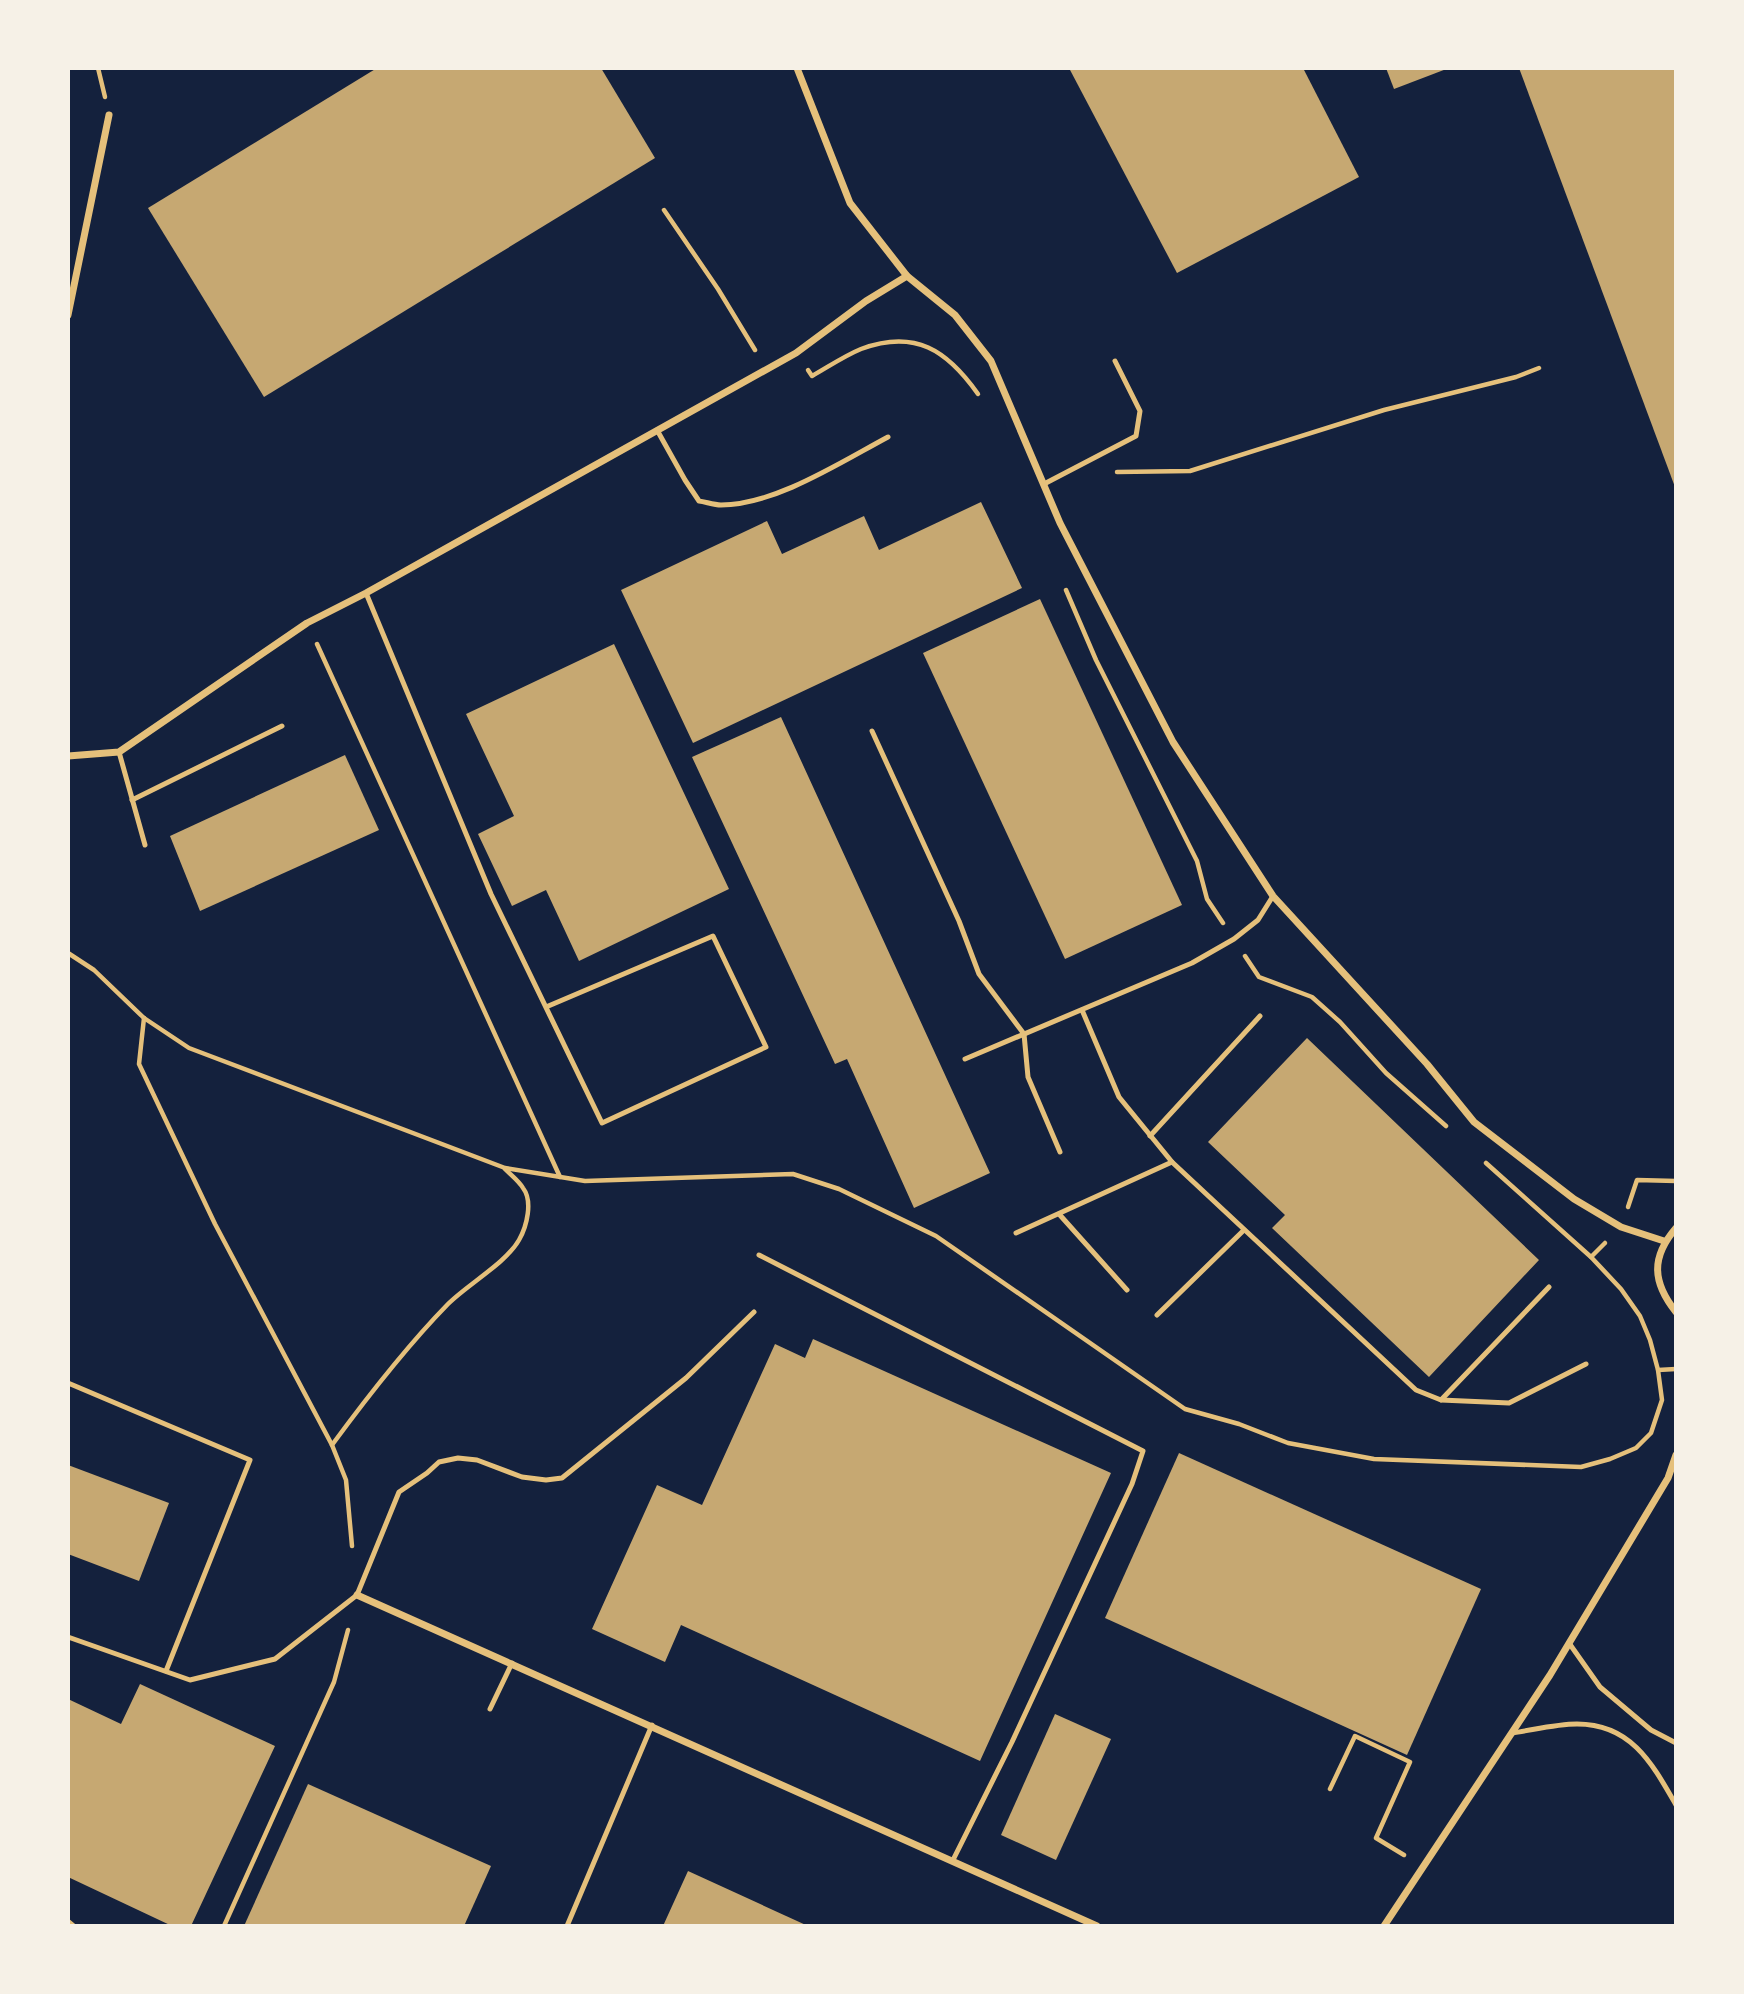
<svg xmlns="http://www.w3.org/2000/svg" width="1744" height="1994" font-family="'DejaVu Sans',sans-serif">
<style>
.building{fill:#c6a872}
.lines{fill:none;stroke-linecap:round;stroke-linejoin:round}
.path{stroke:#e5c07b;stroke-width:4.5}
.service{stroke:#e5c07b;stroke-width:5}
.minor{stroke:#e5c07b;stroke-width:7}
</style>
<rect width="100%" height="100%" fill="#14213d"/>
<g class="building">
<polygon points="377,68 601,68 655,158 264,397 148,208"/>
<polygon points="1069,68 1303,68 1359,177 1177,273"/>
<polygon points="1386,68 1449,68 1394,89"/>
<polygon points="1519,68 1676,68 1676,487 1675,487"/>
<polygon points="981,502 1022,588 693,743 621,590 767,521 782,554 864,516 879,550"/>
<polygon points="1040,599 1182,905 1065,959 923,653"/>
<polygon points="614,644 729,889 579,961 546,890 512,906 478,834 514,816 466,714"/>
<polygon points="781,717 990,1173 914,1208 847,1059 835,1064 692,757"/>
<polygon points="345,755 379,830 200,911 170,836"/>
<polygon points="1307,1038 1539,1260 1429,1377 1272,1228 1285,1215 1208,1142"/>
<polygon points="813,1339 1111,1473 980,1761 681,1625 665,1662 592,1629 657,1485 702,1505 775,1344 805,1358"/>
<polygon points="1179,1453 1481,1589 1407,1755 1105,1618"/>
<polygon points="68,1465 169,1503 139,1581 68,1554"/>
<polygon points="140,1684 275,1746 191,1926 172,1926 68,1877 68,1699 121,1724"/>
<polygon points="1055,1714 1111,1739 1056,1860 1001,1835"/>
<polygon points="308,1784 491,1866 464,1926 244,1926"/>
<polygon points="688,1871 808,1926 663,1926"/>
</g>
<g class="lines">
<g class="path">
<polyline points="98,68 105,97"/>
<polyline points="664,210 718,289 755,350"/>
<path d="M808,370l4,6c16,-9 32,-20 49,-27 54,-20 86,1 117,45"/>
<polyline points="1117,472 1190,471 1384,410 1516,377 1539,368"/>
<polyline points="1066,590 1096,660 1197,861 1207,899 1223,923"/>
<polyline points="317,644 560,1177"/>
<polyline points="68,953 94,970 144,1018 189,1048 505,1168 585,1181 793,1174 839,1189 936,1236 1185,1409 1239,1424 1288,1443 1374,1459 1581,1467 1610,1459 1636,1448 1651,1433 1662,1400 1658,1370 1650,1340 1640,1316 1621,1289 1591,1257 1486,1163"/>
<polyline points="1245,956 1259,977 1312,997 1340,1022 1386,1073 1446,1126"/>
<polyline points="144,1018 139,1064 215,1224 332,1445 346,1480 352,1546"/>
<polyline points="1628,1207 1637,1180 1676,1181"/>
<polyline points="1591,1257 1605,1243"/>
<polyline points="1658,1370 1676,1369"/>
<path d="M332,1445c36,-49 73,-97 116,-141 20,-20 58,-41 71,-64 8,-14 14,-39 4,-52 -4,-7 -12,-13 -18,-19"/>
<polyline points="1330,1789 1355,1736 1410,1762 1376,1838 1404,1855"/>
<polyline points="68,1921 74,1926"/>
<polyline points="224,1926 334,1682 348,1630"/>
</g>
<g class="service">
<path d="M657,430l28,50 14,21c7,1 15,4 22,4 54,0 120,-43 167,-68"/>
<polyline points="1044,484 1136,436 1140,411 1115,361"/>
<polyline points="366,593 491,894 602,1123 766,1047 713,936 546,1007"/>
<polyline points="872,731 959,921 979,974 1024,1034 1028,1077 1060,1152"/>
<polyline points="119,752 145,845"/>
<polyline points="132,800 282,726"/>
<polyline points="1082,1010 1119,1097 1172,1162 1416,1390 1441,1400 1549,1287"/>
<polyline points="965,1059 1192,963 1234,939 1258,920 1273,896"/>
<polyline points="1150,1136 1260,1016"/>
<polyline points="1059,1214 1127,1290"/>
<polyline points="1016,1233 1172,1162"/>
<polyline points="759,1255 1143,1451 1132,1484 1012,1742 953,1860"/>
<polyline points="1157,1315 1244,1230"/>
<polyline points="68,1383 250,1460 166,1671"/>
<polyline points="1441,1400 1509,1403 1586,1364"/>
<polyline points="68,1637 190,1680 275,1659 357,1595 399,1492 427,1473 439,1462 458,1458 477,1460 522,1477 546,1480 562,1478 686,1378 754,1312"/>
<polyline points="1569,1643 1600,1687 1651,1730 1676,1743"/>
<polyline points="490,1709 512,1663"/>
<path d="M1512,1733c21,-3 44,-9 65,-9 54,0 75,39 99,81"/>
<polyline points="567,1926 652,1725"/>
</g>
<g class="minor">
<polyline points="797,68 850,203 907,276 955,315 991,361 1060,523 1173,742 1273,896 1427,1064 1474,1122 1574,1199 1621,1227 1664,1241"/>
<polyline points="68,315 109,115"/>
<polyline points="68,756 119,752 307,623 366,593 796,353 866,301 907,276"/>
<path d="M1676,1228c-25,29 -24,54 0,84"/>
<polyline points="357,1595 1097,1926"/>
<polyline points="1384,1926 1550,1675 1668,1478 1676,1455"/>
</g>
</g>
<rect width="1744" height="1994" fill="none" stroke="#f6f1e7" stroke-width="140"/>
</svg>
